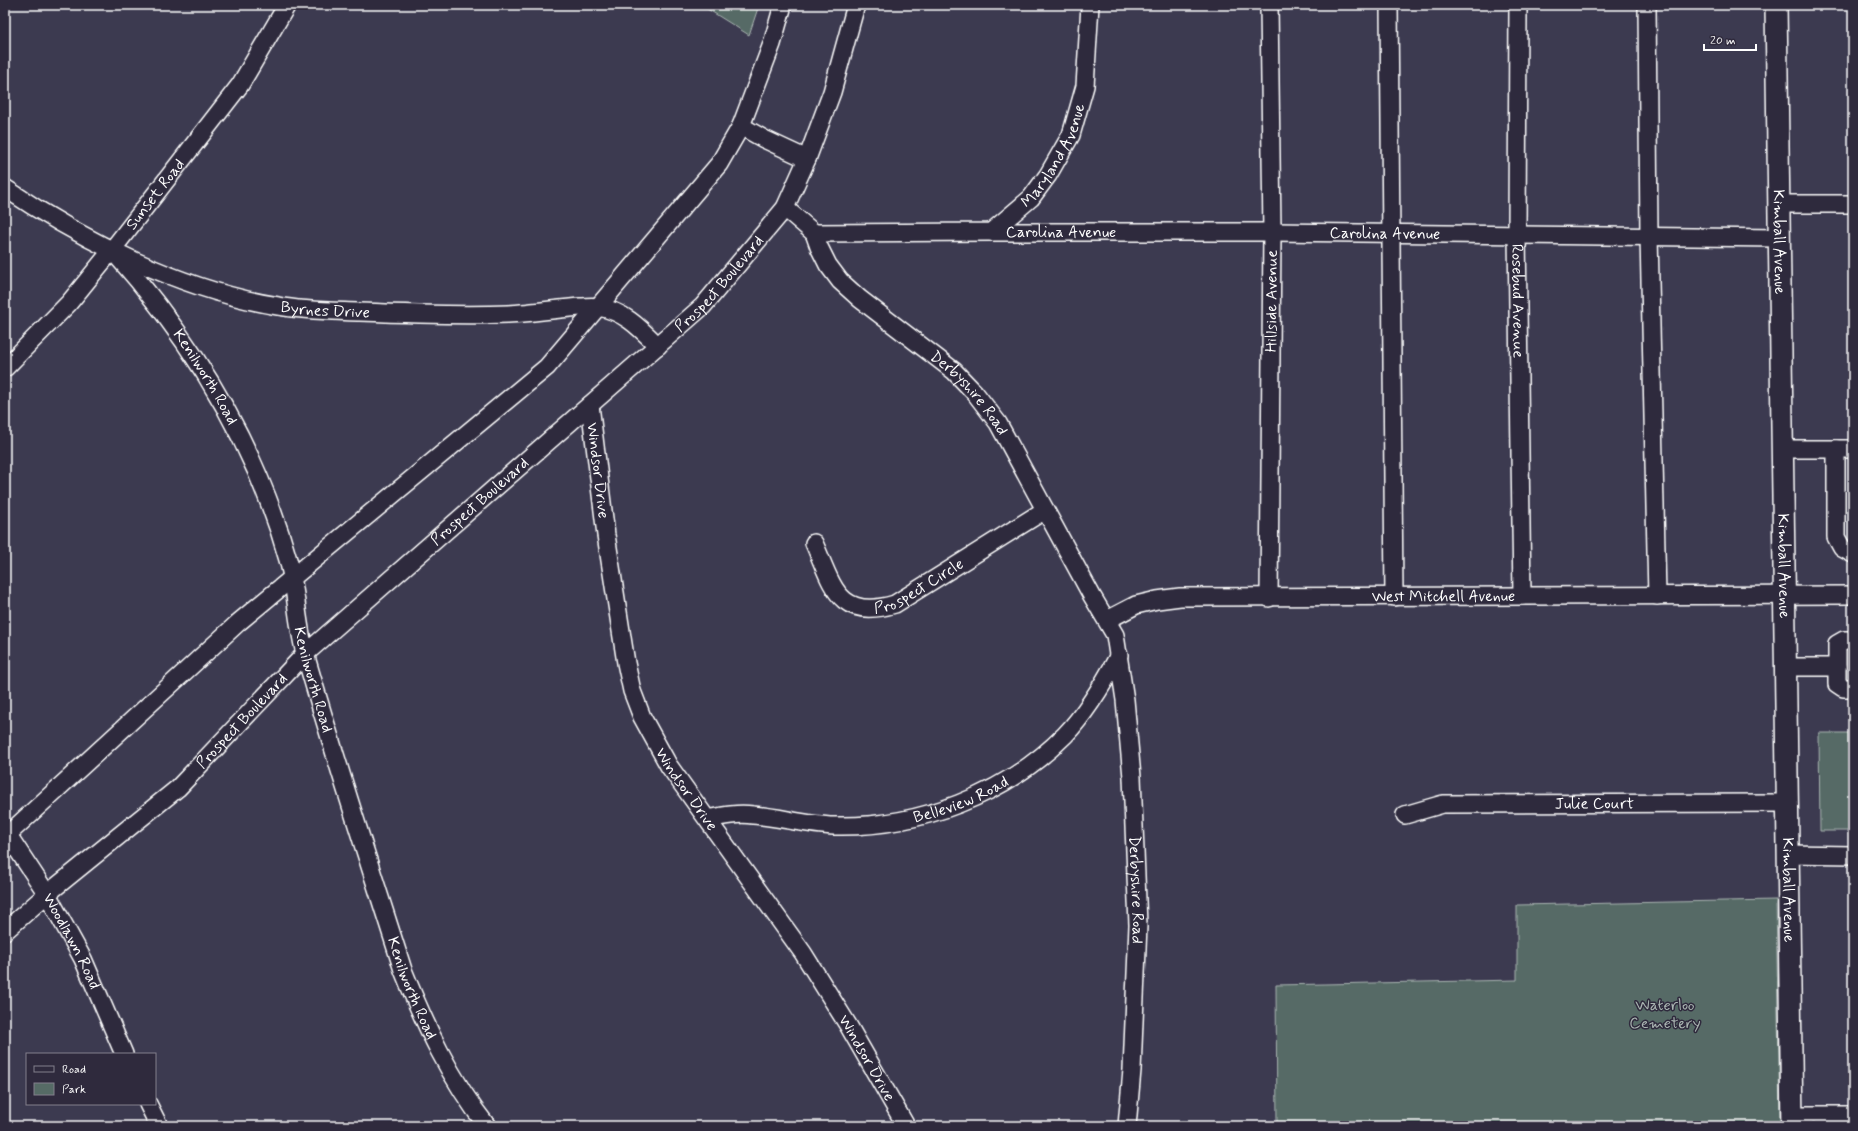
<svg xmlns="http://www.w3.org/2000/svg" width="1858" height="1131" font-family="Mynerve,sans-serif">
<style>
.green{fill:#566b66;stroke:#aab5b2}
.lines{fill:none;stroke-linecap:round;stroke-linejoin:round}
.minor-casing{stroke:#fff;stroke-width:20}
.major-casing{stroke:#fff;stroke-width:24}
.minor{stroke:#2f2a3d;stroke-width:17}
.major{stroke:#2f2a3d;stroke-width:21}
.labels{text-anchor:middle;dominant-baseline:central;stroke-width:3;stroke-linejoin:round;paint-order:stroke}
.street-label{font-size:16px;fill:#fff;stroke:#2f2a3d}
.park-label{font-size:16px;fill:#aab5b2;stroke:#2f2a3d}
</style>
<rect width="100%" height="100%" fill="#3c3a50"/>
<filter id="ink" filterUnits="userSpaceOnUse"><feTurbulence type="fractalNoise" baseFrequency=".025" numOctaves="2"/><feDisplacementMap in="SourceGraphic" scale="8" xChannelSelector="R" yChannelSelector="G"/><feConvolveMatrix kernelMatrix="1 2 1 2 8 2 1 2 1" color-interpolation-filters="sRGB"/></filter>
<g filter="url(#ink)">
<g class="green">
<polygon points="701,5 759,5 749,35"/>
<polygon points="1819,733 1853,733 1853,831 1820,831"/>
<polygon points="1776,900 1780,1126 1277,1126 1276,985 1517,980 1517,905"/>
</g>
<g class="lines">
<defs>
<g id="minor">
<polyline points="1389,5 1394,597"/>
<path id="s1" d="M1518,5l-1,230 5,361"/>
<polyline points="1647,5 1649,236 1657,596"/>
<polyline points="741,126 764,139 807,159"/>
<path id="s2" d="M5,188c78,53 179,103 273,118 26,5 53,5 80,6 50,2 99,4 150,2 24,-1 48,-5 72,-7 6,0 12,-1 18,0 26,4 42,21 60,39"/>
<polyline points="1778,204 1853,204"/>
<path id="s3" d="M785,208l29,25 5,14 9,18 12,16 20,18 94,72 21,22 23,30 94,173 23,39 10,65 7,77 6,148 -6,145 -5,56"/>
<path id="s4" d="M991,232h281l507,6"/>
<path id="s5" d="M814,233l177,-1 40,-34 17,-23 23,-40 14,-49 5,-81"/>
<path id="s6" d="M112,250c82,92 144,194 177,313 8,31 8,63 17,94 30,105 64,209 97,313 22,55 47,109 84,156"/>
<path id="s7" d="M5,368l64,-65 43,-53 128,-165 47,-80"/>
<path id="s8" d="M590,405l16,130 20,128 6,28 10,26 27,49 134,187 45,72 58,101"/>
<polyline points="1783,449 1853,449"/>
<polyline points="1836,449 1836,537 1842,548 1853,554"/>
<path id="s9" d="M814,543c19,43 24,78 81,61l150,-94"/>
<path id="s10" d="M1269,598l3,-366 -3,-227"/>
<path id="s11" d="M1107,620l29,-15 21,-5 23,-3 673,-2"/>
<polyline points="1853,640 1844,640 1837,644 1837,684 1843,688 1853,688"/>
<polyline points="1786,667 1837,667"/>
<path id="s12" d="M1405,815l38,-11 343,-1"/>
<path id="s13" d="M708,819c15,-3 29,-6 45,-4 27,2 53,10 81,11 84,2 172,-31 231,-91 22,-23 39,-52 54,-80"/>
<path id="s14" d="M8,835l39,59 36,65 41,95"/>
<polyline points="5,837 239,622 547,367 719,164 741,126 772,44 783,5"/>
<polyline points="1787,854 1853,855"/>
<path id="s15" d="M5,931l42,-37 131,-106 127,-134 398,-348 82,-98 22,-49 25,-67 24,-87"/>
<polyline points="148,1104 159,1126"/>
<polyline points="1792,1115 1853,1115"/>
</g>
<g id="major">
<path id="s16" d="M1776,5l16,1121"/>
</g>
</defs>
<use href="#minor" class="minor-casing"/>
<use href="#major" class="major-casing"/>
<use href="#minor" class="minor"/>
<use href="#major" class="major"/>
</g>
</g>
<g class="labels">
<g class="street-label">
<text stroke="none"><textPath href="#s5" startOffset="278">Maryland Avenue</textPath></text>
<text stroke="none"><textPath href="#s7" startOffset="230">Sunset Road</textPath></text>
<text stroke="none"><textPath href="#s4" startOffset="70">Carolina Avenue</textPath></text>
<text stroke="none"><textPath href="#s4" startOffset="394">Carolina Avenue</textPath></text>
<text stroke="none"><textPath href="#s16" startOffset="237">Kimball Avenue</textPath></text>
<text stroke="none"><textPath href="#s15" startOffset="965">Prospect Boulevard</textPath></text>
<text stroke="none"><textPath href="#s10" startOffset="297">Hillside Avenue</textPath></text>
<text stroke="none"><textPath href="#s1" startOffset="296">Rosebud Avenue</textPath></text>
<text stroke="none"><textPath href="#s2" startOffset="347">Byrnes Drive</textPath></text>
<text stroke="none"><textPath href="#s6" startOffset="158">Kenilworth Road</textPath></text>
<text stroke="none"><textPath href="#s3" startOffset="265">Derbyshire Road</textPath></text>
<text stroke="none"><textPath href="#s8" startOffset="66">Windsor Drive</textPath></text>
<text stroke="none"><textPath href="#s15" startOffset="641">Prospect Boulevard</textPath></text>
<text stroke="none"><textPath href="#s16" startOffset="561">Kimball Avenue</textPath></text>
<text stroke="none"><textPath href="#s9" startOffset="147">Prospect Circle</textPath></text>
<text stroke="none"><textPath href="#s11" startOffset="341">West Mitchell Avenue</textPath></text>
<text stroke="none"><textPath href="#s6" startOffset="482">Kenilworth Road</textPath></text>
<text stroke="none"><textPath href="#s15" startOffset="317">Prospect Boulevard</textPath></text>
<text stroke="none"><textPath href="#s8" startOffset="402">Windsor Drive</textPath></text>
<text stroke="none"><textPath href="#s13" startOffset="258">Belleview Road</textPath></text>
<text stroke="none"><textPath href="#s12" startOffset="191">Julie Court</textPath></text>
<text stroke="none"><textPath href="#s16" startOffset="885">Kimball Avenue</textPath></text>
<text stroke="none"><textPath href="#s3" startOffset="805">Derbyshire Road</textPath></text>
<text stroke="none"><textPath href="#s14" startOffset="124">Woodlawn Road</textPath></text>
<text stroke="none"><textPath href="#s6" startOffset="806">Kenilworth Road</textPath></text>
<text stroke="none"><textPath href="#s8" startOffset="726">Windsor Drive</textPath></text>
</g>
<g class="park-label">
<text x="1665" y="1005">Waterloo<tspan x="1665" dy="18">Cemetery</tspan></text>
</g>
</g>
<rect width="1858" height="1131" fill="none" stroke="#2f2a3d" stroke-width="20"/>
<rect x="10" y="10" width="1838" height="1111" fill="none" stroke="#fff" stroke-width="1.5" filter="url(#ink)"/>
<rect x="26" y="1053" width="130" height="52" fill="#2f2a3d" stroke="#827f8b"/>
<rect x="34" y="1066" width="20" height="6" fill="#2f2a3d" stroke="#827f8b"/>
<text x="62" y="1073" font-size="12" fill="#ffffff">Road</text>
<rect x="34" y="1083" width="20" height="12" fill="#566b66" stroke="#827f8b"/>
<text x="62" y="1093" font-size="12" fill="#ffffff">Park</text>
<path d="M1704 44v6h52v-6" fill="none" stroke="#ffffff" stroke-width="2"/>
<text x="1710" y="44" font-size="12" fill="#ffffff" stroke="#2f2a3d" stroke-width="3" paint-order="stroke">20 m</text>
</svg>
